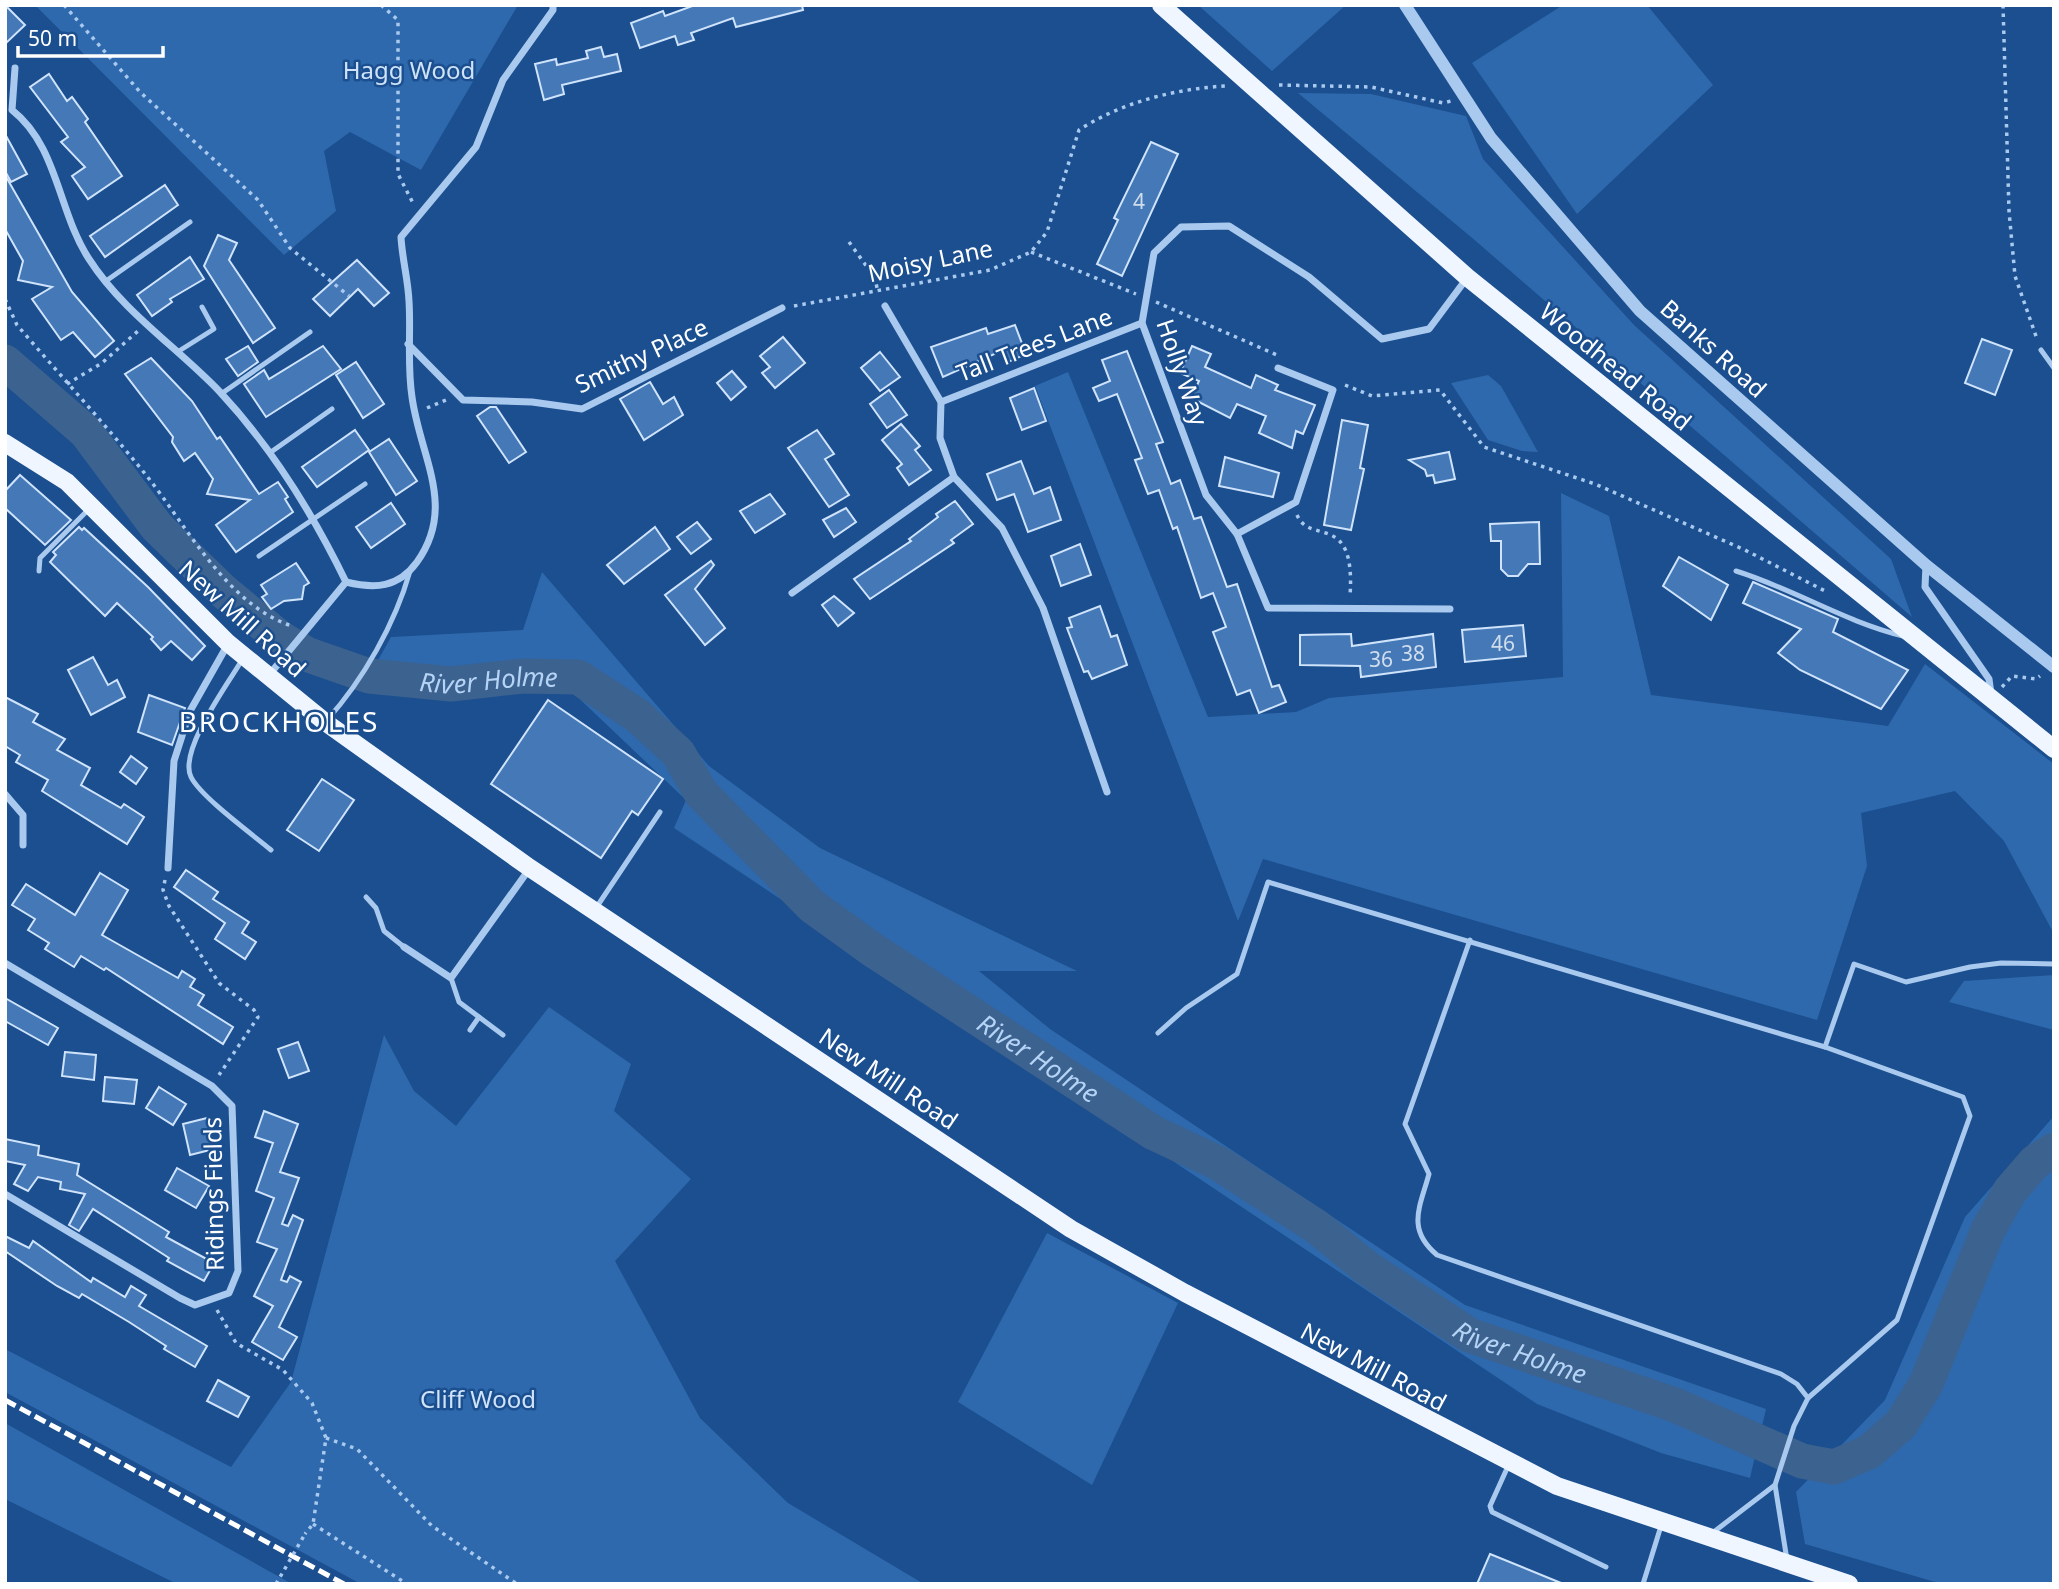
<svg xmlns="http://www.w3.org/2000/svg" width="2059" height="1589" font-family="'Noto Sans',sans-serif">
<style>
.green{fill:#2e69ad}
.lines{fill:none;stroke-linecap:round;stroke-linejoin:round}
.river{stroke:#3c6290;stroke-width:35}
.building{fill:#4478b7;stroke:#cfe3fa;stroke-width:2}
.path{stroke:#a9c9ee;stroke-width:3.5;stroke-dasharray:3.5 5;stroke-linecap:butt}
.service{stroke:#a9c9ee;stroke-width:5}
.minor{stroke:#a9c9ee;stroke-width:7}
.tertiary{stroke:#a9c9ee;stroke-width:12}
.primary{stroke:#f0f6ff;stroke-width:18}
.rail{stroke:#fff;stroke-width:5;stroke-dasharray:12 5;stroke-linecap:butt}
.path-bridge{stroke:#a9c9ee;stroke-width:3.5;stroke-dasharray:3.5 5;stroke-linecap:butt}
.labels{text-anchor:middle;dominant-baseline:central;stroke-width:5;stroke-linejoin:round;paint-order:stroke}
.number-label{font-size:21px;fill:#d0dded}
.park-label{font-size:24px;fill:#cfe3fa;stroke:#1b4f8f}
.street-label{font-size:24px;fill:#fff;stroke:#1b4f8f}
.water-label{font-size:26px;font-style:italic;fill:#b5d3f5;stroke:#1b4f8f}
.quarter-label{font-size:28px;letter-spacing:2px;fill:#fff;stroke:#1b4f8f}
</style>
<rect width="100%" height="100%" fill="#1b4f8f"/>
<g class="green">
<polygon points="35,5 518,5 421,170 350,132 324,151 336,211 284,255"/>
<polygon points="1198,5 1346,5 1272,71"/>
<polygon points="1563,5 1647,5 1713,85 1577,214 1472,63"/>
<polygon points="1298,93 1371,94 1466,116 1483,159 1634,325 1891,559 1912,617 1471,237"/>
<polygon points="1068,372 1208,717 1296,712 1329,698 1563,677 1561,493 1609,516 1651,695 1888,726 1925,664 2054,764 2054,934 2004,841 1955,791 1861,813 1867,866 1817,1020 1263,859 1238,921 1035,386"/>
<polygon points="1488,375 1501,386 1538,452 1522,451 1488,440 1451,383"/>
<polygon points="542,572 709,766 820,848 1077,971 979,971 1050,1029 1465,1305 1766,1409 1750,1478 1661,1453 1537,1404 674,828 686,800 567,687 372,671 391,637 523,630"/>
<polygon points="2054,975 2054,1030 1949,1002 1964,981"/>
<polygon points="549,1007 631,1064 614,1111 691,1179 615,1261 700,1418 788,1503 924,1584 361,1584 5,1392 5,1349 231,1467 291,1382 384,1035 414,1091 456,1126"/>
<polygon points="2054,1116 2054,1584 1942,1584 1805,1544 1796,1492 1885,1400 1965,1217"/>
<polygon points="1047,1233 1178,1303 1092,1485 958,1402"/>
<polygon points="5,1423 292,1584 177,1584 5,1499"/>
</g>
<g class="lines">
<path class="river" id="s1" d="M5,362l81,70 71,95 66,64 57,47 26,16 63,22 82,8 72,-8 55,1 60,39 40,37 23,40 111,113 61,44 281,183 64,30 99,64 50,41 102,67 206,70 127,56 32,6 35,-15 32,-28 25,-40 62,-154 22,-39 25,-29 19,-12"/>
</g>
<g class="building">
<polygon points="5,5 25,25 5,44"/>
<polygon points="695,5 802,5 803,10 736,27 733,18 691,33 694,40 678,45 675,36 640,48 631,23 663,11 665,16"/>
<polygon points="601,47 604,57 617,54 621,71 562,85 564,94 544,100 535,64 556,59 557,65 588,58 586,51"/>
<polygon points="49,74 67,101 72,97 88,119 85,122 122,176 88,199 72,176 85,167 61,142 68,137 30,87"/>
<polygon points="5,134 27,174 11,182 5,171"/>
<polygon points="1151,142 1178,154 1122,276 1097,264 1118,220 1114,218"/>
<polygon points="5,175 72,292 114,341 95,357 73,332 61,340 32,299 52,287 18,280 23,261 5,229"/>
<polygon points="165,185 178,205 105,257 90,236"/>
<polygon points="218,235 237,243 229,260 275,328 253,343 204,266"/>
<polygon points="190,257 204,279 170,299 172,302 152,316 137,295"/>
<polygon points="357,260 389,293 374,306 358,289 330,316 313,299"/>
<polygon points="1015,325 1026,354 1006,363 1001,351 943,377 931,347 986,328 988,334"/>
<polygon points="783,337 805,363 775,388 762,373 770,367 760,356"/>
<polygon points="1982,339 2012,350 1995,395 1965,383"/>
<polygon points="248,346 258,362 238,376 226,359"/>
<polygon points="323,346 341,369 266,417 244,384 264,370 269,379"/>
<polygon points="1192,346 1211,354 1205,367 1251,388 1256,375 1278,385 1275,390 1315,405 1303,434 1296,431 1292,448 1259,433 1266,416 1237,404 1230,418 1191,398 1199,381 1180,373"/>
<polygon points="1127,351 1163,442 1156,444 1171,484 1180,480 1194,519 1201,517 1227,587 1237,584 1272,687 1279,685 1286,702 1259,713 1250,690 1237,695 1213,632 1226,627 1213,593 1201,598 1177,527 1173,529 1159,490 1148,494 1135,460 1142,458 1117,394 1099,401 1093,388 1110,381 1102,360"/>
<polygon points="880,352 900,377 880,391 861,368"/>
<polygon points="151,358 192,401 217,439 220,437 259,494 278,482 288,497 285,499 293,512 236,552 216,525 250,500 207,494 213,479 195,453 184,461 172,442 173,437 125,374"/>
<polygon points="356,362 384,404 363,418 336,375"/>
<polygon points="732,371 746,387 731,400 717,383"/>
<polygon points="650,382 663,404 674,397 683,415 644,440 620,399"/>
<polygon points="1034,388 1046,421 1022,430 1010,398"/>
<polygon points="889,390 907,415 887,428 870,404"/>
<polygon points="490,407 496,407 526,452 509,463 477,416"/>
<polygon points="1342,420 1368,425 1360,468 1364,469 1351,530 1324,525"/>
<polygon points="901,424 920,446 915,450 931,470 909,485 897,468 902,464 882,440"/>
<polygon points="355,430 369,450 317,487 302,467"/>
<polygon points="817,430 834,454 825,459 849,495 829,507 788,448"/>
<polygon points="389,439 417,481 396,495 369,452"/>
<polygon points="1449,452 1455,479 1435,483 1433,475 1427,476 1425,470 1409,460"/>
<polygon points="1225,457 1279,473 1273,497 1219,486"/>
<polygon points="1021,461 1034,494 1050,487 1061,520 1028,532 1014,494 997,500 987,474"/>
<polygon points="20,475 71,520 45,545 5,508 5,491"/>
<polygon points="770,494 785,514 755,533 740,511"/>
<polygon points="955,501 973,524 951,540 954,543 870,599 854,579 911,541 909,539 938,517 936,514"/>
<polygon points="391,503 405,524 371,548 356,527"/>
<polygon points="846,508 856,522 834,537 823,520"/>
<polygon points="697,522 711,539 691,554 677,537"/>
<polygon points="1539,522 1540,564 1528,564 1518,576 1508,576 1501,569 1501,541 1491,541 1490,524"/>
<polygon points="79,527 82,530 84,528 148,587 205,646 192,660 171,641 161,650 151,639 153,637 117,603 105,616 50,562 56,555 53,552"/>
<polygon points="655,527 670,549 624,584 607,565"/>
<polygon points="1080,544 1091,575 1061,586 1051,556"/>
<polygon points="1679,557 1728,585 1711,620 1663,586"/>
<polygon points="711,561 714,565 695,589 725,628 705,645 665,595"/>
<polygon points="296,563 309,583 304,586 302,599 284,601 271,609 262,597 267,594 261,585"/>
<polygon points="1753,582 1838,619 1833,632 1908,670 1881,709 1800,670 1778,653 1801,629 1743,603"/>
<polygon points="834,596 854,613 838,626 822,605"/>
<polygon points="1100,606 1111,637 1117,635 1127,665 1092,679 1088,671 1084,672 1067,628 1072,627 1069,618"/>
<polygon points="1523,625 1526,656 1465,662 1462,630"/>
<polygon points="1351,634 1352,646 1433,634 1436,667 1361,677 1360,666 1300,665 1300,635"/>
<polygon points="93,657 108,685 117,680 125,697 91,715 68,670"/>
<polygon points="149,695 185,708 172,745 138,732"/>
<polygon points="5,697 38,714 33,722 65,739 57,750 90,768 81,785 121,808 124,804 144,817 127,844 42,791 48,780 16,762 20,755 5,746"/>
<polygon points="548,700 663,779 638,815 632,811 601,858 491,784"/>
<polygon points="131,756 147,768 136,784 120,772"/>
<polygon points="322,779 354,800 319,851 287,830"/>
<polygon points="186,870 218,892 213,899 249,922 242,933 256,942 245,959 215,939 225,923 174,887"/>
<polygon points="100,873 128,890 102,935 178,978 182,971 195,979 190,987 204,995 198,1005 233,1027 223,1044 106,968 104,970 81,956 74,967 45,949 49,943 28,930 35,919 12,905 26,884 75,915"/>
<polygon points="5,998 58,1028 48,1045 5,1021"/>
<polygon points="298,1042 309,1071 289,1078 278,1049"/>
<polygon points="65,1052 96,1055 94,1080 62,1076"/>
<polygon points="105,1077 137,1080 134,1104 103,1101"/>
<polygon points="159,1087 186,1104 173,1125 146,1108"/>
<polygon points="264,1111 298,1124 280,1172 299,1178 282,1224 288,1226 293,1215 303,1220 281,1280 287,1282 290,1276 301,1282 279,1327 297,1337 283,1360 252,1342 273,1306 254,1296 277,1249 257,1242 274,1198 256,1191 273,1143 255,1137"/>
<polygon points="207,1118 214,1149 190,1155 183,1124"/>
<polygon points="5,1139 39,1146 38,1155 79,1164 77,1175 169,1232 166,1237 214,1263 204,1281 167,1261 169,1258 93,1209 79,1231 69,1225 85,1194 60,1189 61,1182 38,1177 28,1191 14,1184 25,1165 5,1161"/>
<polygon points="177,1168 209,1186 196,1208 165,1190"/>
<polygon points="5,1236 29,1248 33,1241 91,1282 93,1278 125,1297 131,1286 146,1295 139,1306 207,1346 195,1367 164,1349 166,1346 129,1322 82,1294 79,1298 57,1286 5,1251"/>
<polygon points="218,1380 249,1397 238,1417 207,1401"/>
<polygon points="1490,1554 1561,1583 1561,1584 1477,1584"/>
</g>
<g class="lines">
<g class="path">
<polyline points="64,5 140,92 258,200 290,248 349,296"/>
<polyline points="381,5 398,20 398,174 414,205"/>
<polyline points="2003,5 2009,211 2015,276 2037,339"/>
<polyline points="1279,85 1371,87 1443,103 1451,101"/>
<polyline points="849,242 875,278 877,288"/>
<polyline points="1031,252 1136,294"/>
<path d="M5,299l12,26c43,50 88,99 129,150 41,51 81,130 146,151"/>
<polyline points="1156,302 1277,355"/>
<path d="M794,306l196,-36 41,-18 16,-20 32,-102c43,-28 96,-41 146,-44"/>
<polyline points="67,384 102,363 138,331"/>
<polyline points="1345,385 1372,396 1440,390 1484,447 1595,484 1745,550 1827,592"/>
<polyline points="427,408 446,400"/>
<path d="M1297,515c13,31 59,-5 53,81"/>
<polyline points="2002,687 2012,676 2036,679 2040,676"/>
<polyline points="165,880 163,890 169,906 219,983 254,1010 258,1017 219,1075"/>
<polyline points="217,1310 236,1343 283,1370 312,1403 326,1438 313,1524 305,1534"/>
<polyline points="326,1438 357,1449 432,1526 517,1584"/>
<polyline points="313,1524 407,1584"/>
</g>
<g class="service">
<polyline points="106,281 190,222"/>
<polyline points="2041,350 2054,368"/>
<polyline points="179,351 214,329 202,307"/>
<polyline points="221,394 310,332"/>
<polyline points="271,452 332,409"/>
<polyline points="259,556 365,484"/>
<polyline points="39,571 40,558 89,509"/>
<path d="M1736,571c58,18 109,51 167,65"/>
<path d="M242,660c-13,22 -64,91 -51,117 10,20 61,57 80,73"/>
<path d="M327,720c36,-40 68,-96 83,-149"/>
<polyline points="366,897 376,908 384,931 404,947"/>
<polyline points="596,908 660,812"/>
<path d="M1470,940l-65,184 24,50c-9,33 -23,55 8,81l344,119 16,10 11,14"/>
<polyline points="451,978 459,1002 503,1035"/>
<polyline points="470,1030 479,1017"/>
<polyline points="1158,1033 1186,1008 1237,974 1268,882 1825,1047 1963,1097 1970,1116 1897,1320 1808,1398 1794,1426 1775,1485 1787,1560"/>
<polyline points="1825,1047 1854,964 1906,982 1970,967 2001,963 2054,964"/>
<polyline points="1509,1464 1490,1506 1492,1512 1606,1567"/>
<polyline points="1711,1534 1775,1485"/>
<polyline points="1643,1584 1661,1526"/>
</g>
<g class="minor">
<path d="M15,68l-3,42c46,36 46,102 77,149 34,53 88,88 131,133 53,57 92,120 126,190"/>
<polyline points="885,306 941,402 940,438 954,477 1002,528 1043,608 1107,792"/>
<polyline points="408,344 463,400 532,402 582,409 782,308"/>
<polyline points="941,402 1142,323"/>
<polyline points="1237,534 1296,502 1333,390 1278,368"/>
<polyline points="1926,565 1925,587 1989,679 1991,694"/>
<polyline points="792,593 954,477"/>
<polyline points="1450,609 1268,608 1237,534 1206,495 1142,323 1154,253 1181,227 1229,226 1309,277 1382,339 1429,329 1467,278"/>
<path d="M269,675l77,-93c29,7 52,6 71,-20 40,-56 3,-105 -5,-165 -5,-32 -1,-64 -3,-96 -1,-22 -7,-43 -8,-64l75,-90 27,-67 50,-70v-5"/>
<polyline points="5,794 23,815 23,845"/>
<polyline points="168,868 174,761 190,711 228,644"/>
<polyline points="404,947 451,978 530,868"/>
<polyline points="5,963 212,1086 232,1106 238,1271 229,1293 195,1305 180,1298 5,1194"/>
</g>
<polyline class="tertiary" points="1405,5 1491,138 1640,311 1926,565 2054,667"/>
<g class="primary">
<polyline points="1161,5 1467,277 2054,749"/>
<polyline points="5,443 67,482 228,643 325,722 530,868 1071,1229 1185,1293 1557,1486 1849,1584"/>
</g>
<polyline class="rail" points="5,1400 344,1584"/>
<polyline class="path-bridge" points="276,1584 305,1534"/>
</g>
<g class="labels">
<g class="number-label">
<text x="1139" y="201">4</text>
<text x="1503" y="643">46</text>
<text x="1413" y="653">38</text>
<text x="1381" y="659">36</text>
</g>
<g class="park-label">
<text x="409" y="69">Hagg Wood</text>
<text x="478" y="1398">Cliff Wood</text>
</g>
<g class="street-label">
<text transform="translate(930 260) rotate(-12)">Moisy Lane</text>
<text transform="translate(1034 344) rotate(-21)">Tall Trees Lane</text>
<text transform="translate(1714 348) rotate(42)">Banks Road</text>
<text transform="translate(641 355) rotate(-25)">Smithy Place</text>
<text transform="translate(1616 366) rotate(39)">Woodhead Road</text>
<text transform="translate(1183 372) rotate(71)">Holly Way</text>
<text transform="translate(243 618) rotate(42)">New Mill Road</text>
<text transform="translate(889 1078) rotate(34)">New Mill Road</text>
<text transform="translate(213 1194) rotate(-91)">Ridings Fields</text>
<text transform="translate(1374 1366) rotate(28)">New Mill Road</text>
</g>
<g class="water-label">
<text stroke="none"><textPath href="#s1" startOffset="609">River Holme</textPath></text>
<text stroke="none"><textPath href="#s1" startOffset="1302">River Holme</textPath></text>
<text stroke="none"><textPath href="#s1" startOffset="1869">River Holme</textPath></text>
</g>
<g class="quarter-label">
<text x="279" y="721">BROCKHOLES</text>
</g>
</g>
<rect width="2059" height="1589" fill="none" stroke="#ffffff" stroke-width="14"/>
<path d="M18 46v10h145v-10" fill="none" stroke="#ffffff" stroke-width="3.5"/>
<text x="28" y="46" font-size="21" fill="#ffffff" stroke="#1b4f8f" stroke-width="5" paint-order="stroke">50 m</text>
</svg>
